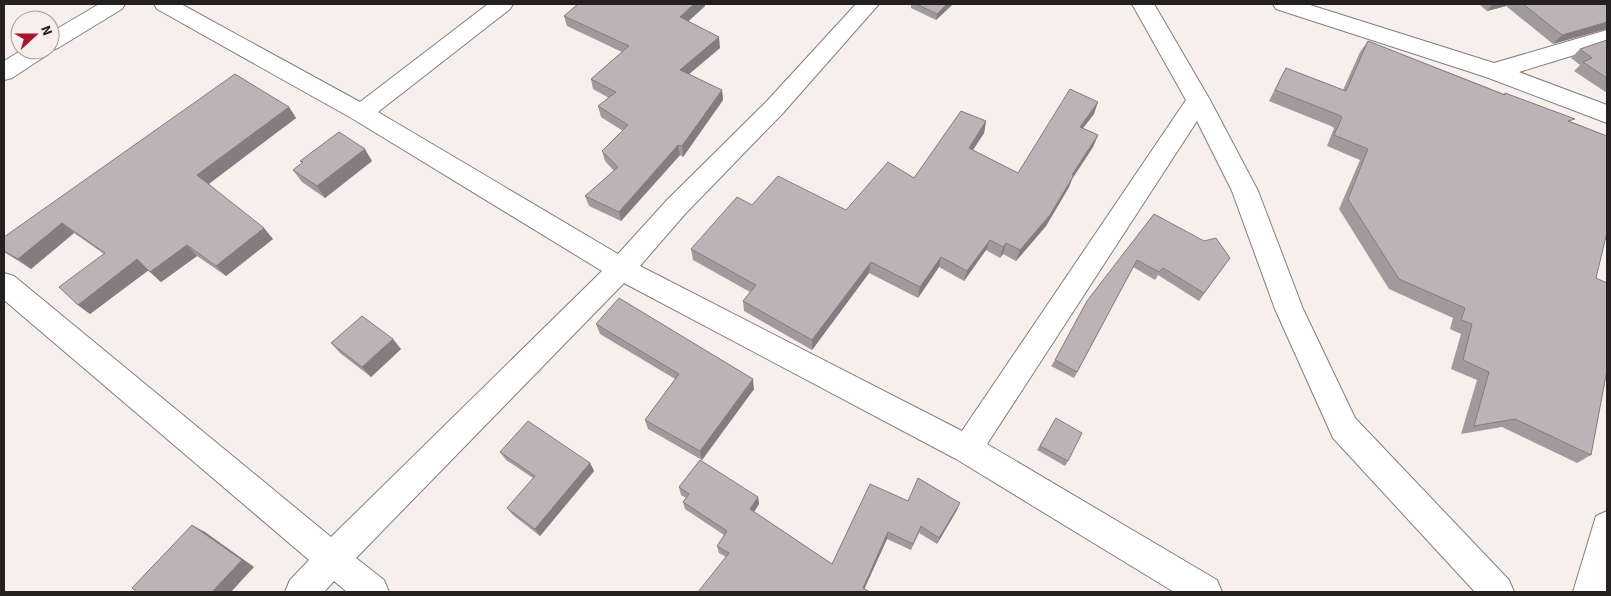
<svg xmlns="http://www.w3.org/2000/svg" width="1611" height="596" font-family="'Source Sans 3',sans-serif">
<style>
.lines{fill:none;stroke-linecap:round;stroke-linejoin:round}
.minor-casing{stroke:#857e7a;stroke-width:2}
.minor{fill:#fff;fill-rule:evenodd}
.wall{fill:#a19a9d}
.shaded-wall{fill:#837d7f}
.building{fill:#bbb3b6;stroke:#837d7f}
</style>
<rect width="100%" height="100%" fill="#f6efeb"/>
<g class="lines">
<defs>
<g id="minor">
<polygon points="99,4 125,4 122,9 58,48 50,51 47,55 12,78 4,80 4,61 22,50 50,50 50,33"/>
<polygon points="154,4 181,4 360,102 488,4 513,4 510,9 378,112 618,254 667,200 767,101 856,4 879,4 783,113 685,214 640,266 962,431 1186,100 1132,4 1154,4 1210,100 1258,191 1303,309 1355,418 1509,580 1514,592 1475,592 1333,438 1275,309 1232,191 1197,121 987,444 1217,580 1222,592 1174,592 956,459 624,283 356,558 384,580 389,592 347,592 334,581 324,592 285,592 290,580 309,560 4,300 4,273 14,276 331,537 602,271 353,119 157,9"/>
<polygon points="1273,4 1307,4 1494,63 1607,30 1607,45 1519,72 1607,105 1607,123 1486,77 1276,9"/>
<polygon points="1607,511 1607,592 1573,592 1596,516"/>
</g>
</defs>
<use href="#minor" class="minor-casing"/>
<use href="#minor" class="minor"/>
</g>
<g class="wall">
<polygon points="578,4 704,4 705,6 688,21 720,48 689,74 722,90 723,100 683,157 680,155 621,221 589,206 585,196 614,171 605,161 602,151 623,131 601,117 598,106 609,98 593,89 591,79 622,52 567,26 564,16"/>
<polygon points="911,4 953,4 936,20 911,8"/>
<polygon points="1479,4 1607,4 1553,44 1506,6 1487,11"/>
<polygon points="1607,40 1607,93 1574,71 1580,65 1571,58 1580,49"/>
<polygon points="1368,41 1504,94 1505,93 1572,122 1607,136 1607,237 1606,237 1596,278 1607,283 1607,375 1606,375 1591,455 1577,463 1502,427 1461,434 1477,380 1451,369 1461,334 1450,329 1453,318 1389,289 1339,209 1360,160 1327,146 1334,128 1331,126 1269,101 1280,79 1286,68 1343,90 1360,52"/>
<polygon points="289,107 296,118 209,184 273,239 226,276 197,256 161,282 148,270 90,314 78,305 104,254 74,233 31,269 4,252 4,237"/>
<polygon points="1094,114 1083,128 1098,135 1093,147 1072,179 1069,187 1046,226 1016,261 1003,254 1000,258 986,250 964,281 939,267 918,298 869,273 812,350 744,311 743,301 750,292 693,260 691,249 752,205 846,210 914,178 986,121 984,133 973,150 1018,173"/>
<polygon points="300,161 372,161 325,198 302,182 293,170 302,163"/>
<polygon points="1154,214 1230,258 1199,301 1158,275 1155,280 1133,267 1074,378 1051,366 1055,360"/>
<polygon points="596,324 754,389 702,460 648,429 645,420 675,379 600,334"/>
<polygon points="331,343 401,349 371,377 340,353"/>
<polygon points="1056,418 1068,461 1065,466 1037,450"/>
<polygon points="500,452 590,463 594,471 540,536 513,515 507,508 533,478 506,460"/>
<polygon points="679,487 758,497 759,504 754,512 832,564 908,501 957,510 937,544 919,533 911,550 887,539 864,589 726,557 719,553 717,546 724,535 685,509 683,502 686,498 681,495"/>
</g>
<g class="shaded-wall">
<polygon points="694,4 704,4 705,6 681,28 680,17"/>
<polygon points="947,4 953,4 936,20 937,14"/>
<polygon points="1493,4 1507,4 1506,6 1487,11"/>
<polygon points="1607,22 1607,29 1553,44 1562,35"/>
<polygon points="719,37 720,48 682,80 680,70"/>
<polygon points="722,90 723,100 683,157 682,146"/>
<polygon points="1098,102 1094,114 1075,138 1080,127"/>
<polygon points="289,107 296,118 207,185 197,175"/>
<polygon points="986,121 984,133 967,159 969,148"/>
<polygon points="1098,135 1093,147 1072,179 1069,187 1046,226 1016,261 1020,250 1072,175"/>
<polygon points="678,145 680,155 621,221 619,212"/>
<polygon points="365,149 372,161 325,198 317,186"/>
<polygon points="62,223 74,233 31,269 18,259"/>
<polygon points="264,228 273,239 226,276 216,266"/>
<polygon points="990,240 986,250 964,281 967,271"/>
<polygon points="1006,243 1003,254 1000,258 1003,247"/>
<polygon points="187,245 197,256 161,282 150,272"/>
<polygon points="941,257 939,267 918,298 920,287"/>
<polygon points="137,259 149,270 90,314 78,305"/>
<polygon points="871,262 869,273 812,350 812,340"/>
<polygon points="393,339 401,349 371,377 362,367"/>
<polygon points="753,379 754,389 702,460 700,451"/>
<polygon points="590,463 594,471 540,536 535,529"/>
<polygon points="758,497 759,504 751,516 750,509"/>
<polygon points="960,503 957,510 937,544 939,538"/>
<polygon points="192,525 205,532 254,567 231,592 212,592"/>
<polygon points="888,532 887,539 863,592 863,588"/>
</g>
<g class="building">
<polygon points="578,4 694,4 680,17 719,37 680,70 722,90 682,146 678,145 619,212 585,196 618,167 602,151 628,125 598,106 616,92 591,79 629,46 564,16"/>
<polygon points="916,4 947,4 937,14"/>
<polygon points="1523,4 1607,4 1607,22 1562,35"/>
<polygon points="1607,40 1607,78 1583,62 1592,58 1580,49"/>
<polygon points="1368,41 1505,95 1505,93 1575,119 1568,121 1607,136 1607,232 1596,278 1607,283 1607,370 1591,455 1515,419 1474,426 1489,372 1463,360 1472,324 1461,320 1465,308 1399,279 1348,199 1368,149 1334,135 1342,117 1339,115 1275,90 1286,68 1346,91"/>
<polygon points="235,74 289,107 197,175 264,228 216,266 187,245 150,272 137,259 78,305 59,287 105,253 62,223 18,259 4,251 4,237"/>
<polygon points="1070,89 1098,102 1080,127 1098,135 1072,175 1074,175 1050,215 1020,250 1006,243 1003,247 990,240 967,271 941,257 920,287 871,262 812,340 743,301 756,285 691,249 737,197 752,205 778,176 846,210 888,162 914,178 961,111 986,121 969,148 1018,173"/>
<polygon points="339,132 365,149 317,186 293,170 303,162 300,161"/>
<polygon points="1154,214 1204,241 1216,238 1230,258 1204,293 1163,268 1159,272 1137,260 1077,372 1055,360 1087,301"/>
<polygon points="619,298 753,379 700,451 645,420 679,374 596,324"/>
<polygon points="362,316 393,339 362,367 331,343"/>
<polygon points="1056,418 1082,433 1068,461 1040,446"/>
<polygon points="528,421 590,463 535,529 507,508 535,476 500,452"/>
<polygon points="700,460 758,497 750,509 832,564 870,484 908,501 918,478 960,503 939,538 921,526 913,544 888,532 863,588 870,592 698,592 729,553 717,546 727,531 683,502 689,494 679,487"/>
<polygon points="192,525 242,560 212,592 137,592 132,588"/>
</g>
<rect width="1611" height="596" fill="none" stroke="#23201f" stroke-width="10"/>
<g transform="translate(35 35) rotate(69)"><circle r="24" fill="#f6efeb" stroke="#a29c99"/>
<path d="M0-4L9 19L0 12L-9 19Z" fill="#aa132f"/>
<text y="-8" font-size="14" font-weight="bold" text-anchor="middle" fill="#23201f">N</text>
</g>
</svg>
